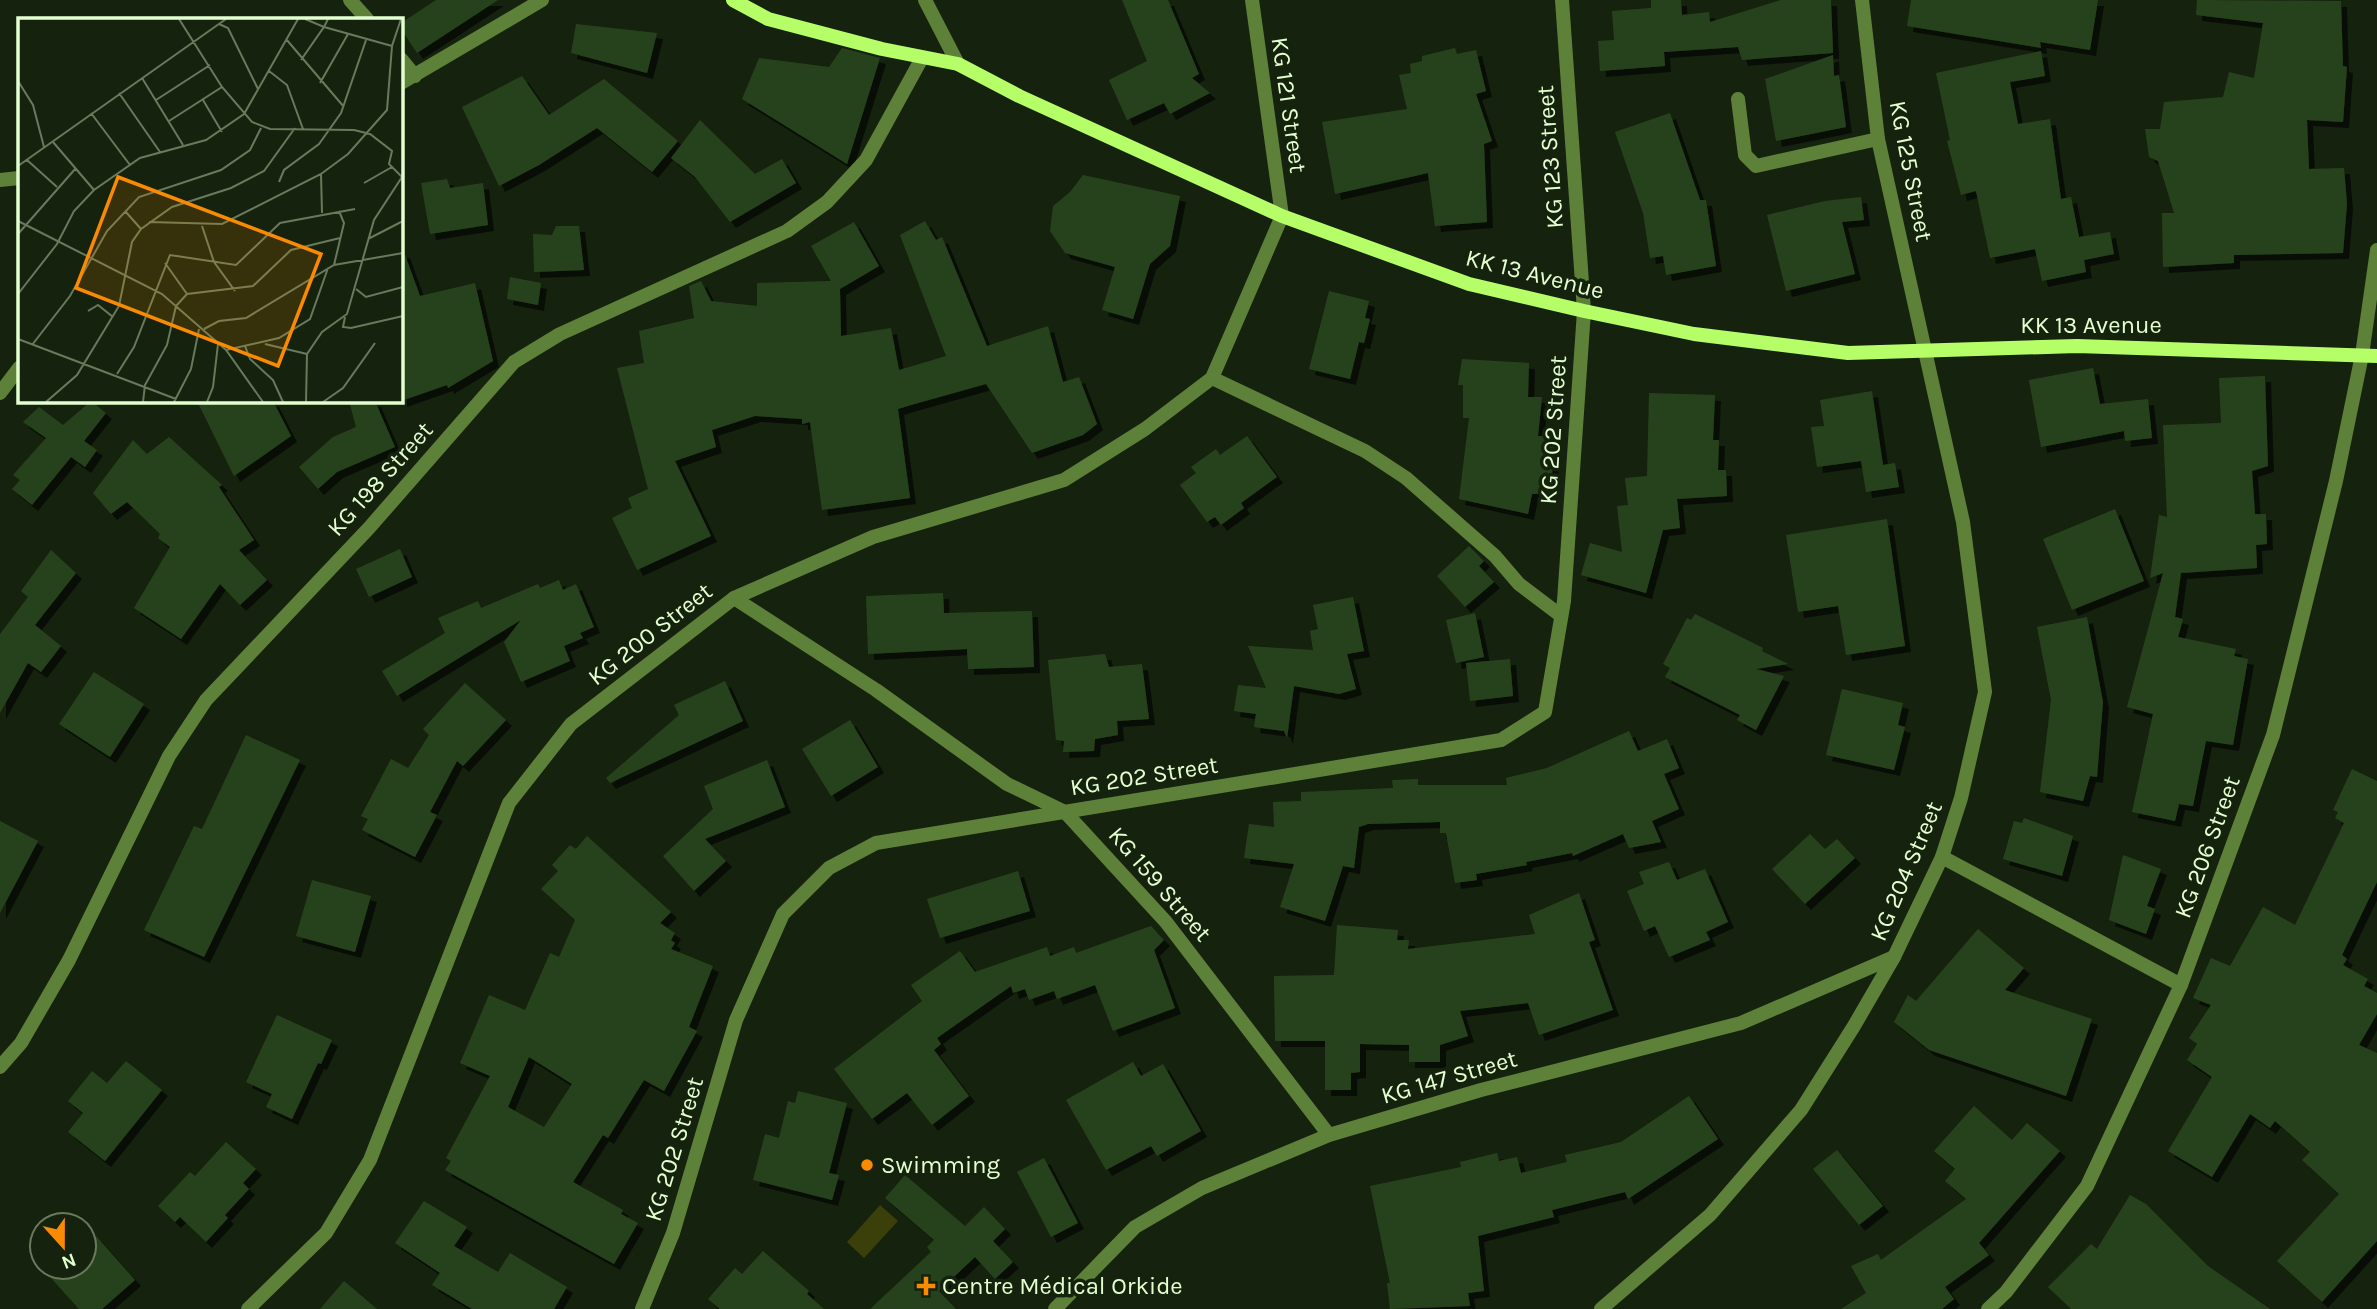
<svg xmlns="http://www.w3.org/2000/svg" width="2377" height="1309" font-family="Karla,sans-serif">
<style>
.water{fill:#3b3f0a}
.building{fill:#28431a;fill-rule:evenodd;filter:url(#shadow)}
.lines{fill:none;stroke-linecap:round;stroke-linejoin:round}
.service{stroke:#5e8139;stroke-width:14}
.minor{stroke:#5e8139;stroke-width:14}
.secondary{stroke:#b6fe67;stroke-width:14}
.poi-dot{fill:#f98a01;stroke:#15220e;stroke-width:2.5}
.labels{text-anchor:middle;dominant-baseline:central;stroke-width:7;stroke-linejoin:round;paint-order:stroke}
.street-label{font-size:24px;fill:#e4ffcf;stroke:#15220e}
.poi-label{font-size:24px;fill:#e4ffcf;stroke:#15220e;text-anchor:start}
.inset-road{fill:none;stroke:#687a5b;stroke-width:2}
.view{fill:#f98a01;fill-opacity:0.15;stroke:#f98a01;stroke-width:3.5}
.inset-edge{fill:none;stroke:#e4ffcf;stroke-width:3.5}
</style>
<defs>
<filter id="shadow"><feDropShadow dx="6" dy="6" stdDeviation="0" flood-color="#0009"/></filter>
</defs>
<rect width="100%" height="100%" fill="#15220e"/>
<polygon class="water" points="880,1205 898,1221 864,1258 847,1242"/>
<g class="building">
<polygon points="436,0 498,0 417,53 401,29 401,23"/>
<polygon points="1122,0 1168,0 1199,74 1192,78 1210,93 1170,114 1164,103 1127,120 1109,80 1147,61"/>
<polygon points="1651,0 1681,0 1682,15 1709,12 1710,22 1781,0 1831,0 1833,53 1742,60 1738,47 1664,52 1665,66 1600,71 1598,41 1614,40 1612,11 1651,8"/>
<polygon points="1911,0 2098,0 2090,50 2040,42 2041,48 1907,26"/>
<polygon points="2197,0 2341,1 2343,66 2347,67 2343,122 2307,120 2309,169 2344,168 2347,204 2343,253 2234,255 2234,263 2163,267 2162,213 2174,213 2158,161 2149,157 2145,129 2160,129 2164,102 2223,97 2229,72 2254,78 2263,23 2196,15"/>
<polygon points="576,24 657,33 647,73 571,53"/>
<polygon points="842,48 880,58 847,164 742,99 759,58 829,67"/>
<polygon points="1455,48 1457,54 1476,50 1486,91 1476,94 1492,141 1484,144 1487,222 1435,226 1428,173 1335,194 1322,122 1407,109 1399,75 1411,73 1410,64 1422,61 1422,56"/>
<polygon points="2041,51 2045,76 2010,82 2018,124 2050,119 2061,199 2071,197 2079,237 2110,232 2114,254 2084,260 2086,272 2042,281 2035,249 1990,258 1976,191 1961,195 1947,141 1950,140 1936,73"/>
<polygon points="1833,55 1834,76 1839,75 1846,127 1776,141 1765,79"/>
<polygon points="522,76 549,115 604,79 678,141 652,172 597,128 539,165 499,186 462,107"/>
<polygon points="1670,113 1700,200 1706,200 1716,266 1666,275 1663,256 1650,258 1643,213 1615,132"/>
<polygon points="700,120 755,174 782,159 796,183 730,222 695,177 671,158"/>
<polygon points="1083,175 1180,196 1170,246 1150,264 1133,319 1102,310 1115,267 1065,253 1050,231 1053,206 1070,192"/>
<polygon points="447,179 450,188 483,183 488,225 430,234 421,183"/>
<polygon points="1861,197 1864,220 1842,222 1855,274 1786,291 1767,215 1825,201"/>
<polygon points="925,221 936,240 942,237 987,346 1048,326 1063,382 1079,377 1097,424 1083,435 1032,453 986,384 911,405 898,409 910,498 822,510 810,422 802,424 802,419 755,416 712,430 716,447 675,461 711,536 637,570 612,518 632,508 628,498 648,489 617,368 644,363 639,331 694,318 689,286 701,281 711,301 757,306 757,283 831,281 811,246 854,222 879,266 840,289 841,336 891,328 899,370 946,356 900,235"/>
<polygon points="556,226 579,226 584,270 534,272 533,234 552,235"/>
<polygon points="401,252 404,252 420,296 475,283 493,361 448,388 447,385 401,401"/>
<polygon points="510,277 541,283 538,305 507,299"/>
<polygon points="1329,291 1369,301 1365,318 1370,319 1364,343 1359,342 1350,379 1309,369"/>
<polygon points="1462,359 1529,363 1528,397 1542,397 1538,436 1556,436 1550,493 1532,494 1528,514 1459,499 1469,418 1463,418 1463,385 1458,385"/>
<polygon points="2093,368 2100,404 2148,399 2152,438 2125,441 2124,431 2041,447 2029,380"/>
<polygon points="2265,376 2268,466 2252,471 2255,514 2266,514 2267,544 2256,545 2257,568 2181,573 2175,617 2183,619 2178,637 2236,649 2234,656 2248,659 2233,745 2206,741 2193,806 2179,804 2175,821 2132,812 2153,714 2127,707 2163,573 2150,578 2159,515 2167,517 2163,425 2221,423 2219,378"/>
<polygon points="1872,391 1883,465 1895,463 1899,487 1866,492 1861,461 1817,467 1811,427 1824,426 1820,400"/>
<polygon points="1649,393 1715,395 1713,440 1719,440 1718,470 1726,470 1727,496 1677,499 1680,528 1663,530 1646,593 1581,575 1590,543 1622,552 1617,506 1628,505 1625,478 1647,476"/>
<polygon points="91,401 106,413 84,441 97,450 85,467 71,457 32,505 12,489 20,480 13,475 46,438 23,422 39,407 63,425"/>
<polygon points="197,401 273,401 291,436 234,476"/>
<polygon points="349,401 375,401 395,447 337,472 318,489 299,467 333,437 356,427"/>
<polygon points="1247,436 1277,477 1241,503 1244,508 1221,525 1215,517 1207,522 1180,485 1196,473 1191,467 1216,449 1220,455"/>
<polygon points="169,437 222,485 219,487 254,540 239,550 267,580 240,605 220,584 181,639 134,608 170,547 158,538 160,534 127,502 111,514 93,493 133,440 147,454"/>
<polygon points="2115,509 2144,581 2072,610 2043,539"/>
<polygon points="1887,519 1905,646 1846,655 1838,606 1798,612 1786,535"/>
<polygon points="1469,546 1484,561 1479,566 1494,582 1465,607 1437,576"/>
<polygon points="400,549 412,577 369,597 356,569"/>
<polygon points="51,550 76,573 35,625 61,646 41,672 28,663 0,713 0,634 28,597 21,591"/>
<polygon points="559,580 563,590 576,584 594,627 580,633 583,638 564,646 570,661 521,682 504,642 521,620 397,696 382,671 445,633 438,618 478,601 481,608 538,584 540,588"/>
<polygon points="943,593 944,613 1032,611 1034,667 968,669 967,649 868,654 866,596"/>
<polygon points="1353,597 1364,651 1347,654 1356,689 1339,694 1294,686 1287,738 1284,731 1254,727 1256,714 1234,711 1238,685 1266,688 1248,646 1313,650 1310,631 1318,629 1313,605"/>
<polygon points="1475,613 1484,657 1456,663 1446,620"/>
<polygon points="1695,614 1763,648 1762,651 1788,664 1756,669 1784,676 1756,730 1737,720 1740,715 1665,677 1670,668 1663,664 1687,618 1691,620"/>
<polygon points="2087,617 2103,702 2097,777 2090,776 2083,801 2040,792 2051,700 2037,627"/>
<polygon points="1105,654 1109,667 1142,664 1149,719 1117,721 1118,735 1095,739 1094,751 1063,752 1064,741 1056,740 1048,660"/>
<polygon points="1510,659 1513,696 1470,701 1466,663"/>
<polygon points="94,672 144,704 110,757 59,724"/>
<polygon points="725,681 743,721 610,783 606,778 679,715 674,705"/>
<polygon points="465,683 506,720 463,766 457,761 430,812 437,815 415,857 362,830 368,819 361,816 391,759 408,768 429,735 423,729"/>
<polygon points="1842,689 1903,703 1898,725 1905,727 1894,770 1826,755"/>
<polygon points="850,720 878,767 831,796 802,749"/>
<polygon points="1629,731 1638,751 1667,739 1679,768 1664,774 1679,809 1652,821 1661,842 1629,848 1623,834 1573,856 1572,853 1526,862 1527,865 1476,874 1477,880 1455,883 1446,833 1440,833 1440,822 1368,824 1359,827 1354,868 1343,866 1325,921 1280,907 1294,864 1244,858 1249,824 1274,827 1273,802 1301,801 1301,792 1393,788 1392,780 1418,779 1418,785 1507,785 1506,778 1547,768"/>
<polygon points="246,735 300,760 204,957 144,930 194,826 202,829"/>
<polygon points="767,760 785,807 705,839 726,861 694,891 663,856 713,809 704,786"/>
<polygon points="2352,769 2377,781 2377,882 2342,955 2347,959 2343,965 2368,979 2364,986 2377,993 2377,1014 2359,1045 2377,1053 2377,1241 2322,1302 2277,1261 2339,1194 2302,1160 2310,1152 2275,1121 2270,1128 2250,1114 2212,1177 2168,1151 2212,1077 2187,1060 2197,1044 2189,1038 2211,1005 2193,998 2211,958 2230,966 2263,907 2295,925 2344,823 2335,818 2338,812 2333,810"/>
<polygon points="2024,818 2073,836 2062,876 2003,859 2014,821 2022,823"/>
<polygon points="0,821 38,841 0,913"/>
<polygon points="1810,834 1825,849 1837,839 1855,858 1805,904 1772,869"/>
<path d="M587,836l84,76 -11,11 15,10 -4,7 4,3 -4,6 42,17 -24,61 8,4 -33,60 -20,-11 -36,58 -5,-3 -30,47 50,28 -2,4 17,9 -24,41 -169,-94 6,-9 -5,-3 44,-82 -30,-13 29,-68 36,15 25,-57 9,4 16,-37 -34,-31 17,-18 -6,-6 18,-20 6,4zM529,1057l43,27 -28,43 -36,-20z"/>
<polygon points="2123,855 2161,869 2147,906 2155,909 2146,934 2109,920"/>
<polygon points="1669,862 1677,880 1705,869 1728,922 1706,932 1710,940 1669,957 1655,926 1644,931 1627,891 1644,884 1639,872"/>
<polygon points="1018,871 1030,911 940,938 927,899"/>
<polygon points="312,880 371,896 355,952 296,936"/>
<polygon points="1579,893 1595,940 1589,942 1613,1010 1539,1035 1528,1003 1460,1011 1468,1036 1440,1045 1440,1062 1409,1062 1409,1045 1360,1044 1360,1072 1351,1073 1351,1090 1325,1090 1325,1041 1275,1041 1274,976 1334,975 1337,925 1398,930 1397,940 1409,940 1408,949 1535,934 1529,915"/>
<polygon points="1151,926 1164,940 1154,950 1175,1008 1113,1031 1095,985 1057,999 1054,991 1029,1000 1025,989 1013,993 1011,986 937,1038 941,1044 934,1050 969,1096 932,1125 907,1093 872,1119 834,1069 922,1001 911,985 960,951 975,972 1047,947 1050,956 1074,947 1076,953"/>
<polygon points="1978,929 2024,968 2005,990 2092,1019 2066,1096 1929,1050 1894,1022 1908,995 1916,1001"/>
<polygon points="277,1015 332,1040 321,1064 318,1063 292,1119 266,1107 272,1094 246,1082"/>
<polygon points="126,1061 162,1090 105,1161 68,1132 83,1113 68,1101 92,1071 107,1083"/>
<polygon points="1133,1062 1141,1076 1163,1064 1201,1131 1157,1156 1151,1146 1106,1170 1066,1100"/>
<polygon points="798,1091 847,1103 829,1173 839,1175 832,1200 753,1180 765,1134 779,1138 788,1101 795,1103"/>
<polygon points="1689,1096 1718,1139 1628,1199 1625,1192 1552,1210 1554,1217 1478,1236 1484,1291 1468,1293 1470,1306 1390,1309 1387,1283 1390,1283 1370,1186 1461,1167 1460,1162 1497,1153 1499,1161 1517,1157 1521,1173 1567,1162 1565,1155 1621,1142"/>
<polygon points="1974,1106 2012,1140 2027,1123 2060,1151 1979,1243 1989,1255 1945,1287 1954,1299 1942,1309 1841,1309 1866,1293 1851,1266 1878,1254 1881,1260 1966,1199 1945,1181 1955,1169 1934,1151"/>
<polygon points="226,1142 256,1169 243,1183 249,1189 225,1215 228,1218 206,1242 180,1217 175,1222 158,1206 190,1172 195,1176"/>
<polygon points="1837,1150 1883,1206 1859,1225 1813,1169"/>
<polygon points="1044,1158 1078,1223 1051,1237 1017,1172"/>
<polygon points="905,1175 965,1226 984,1207 1005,1229 993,1241 1013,1262 995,1279 975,1257 939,1291 956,1309 870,1309 931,1252 927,1247 934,1240 885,1198"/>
<polygon points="2130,1195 2146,1204 2208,1266 2270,1309 2071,1309 2048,1287 2091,1244 2097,1249"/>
<polygon points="424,1201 467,1227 454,1246 498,1272 510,1253 567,1287 554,1309 472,1309 432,1285 440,1273 395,1243"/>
<polygon points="96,1236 135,1280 102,1309 79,1309 50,1277 62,1267 84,1267 84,1247"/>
<polygon points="763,1251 809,1291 807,1294 824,1309 720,1309 708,1299 735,1268 742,1274"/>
<polygon points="344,1281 377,1309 320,1309"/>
</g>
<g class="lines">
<polyline class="service" points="1738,99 1745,155 1756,166 1878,139"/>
<g class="minor">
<polyline points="350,0 367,19"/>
<polyline points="925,0 958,64"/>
<polyline points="401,59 415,76"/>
<polyline points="401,83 542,0"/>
<polyline points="0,180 19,178"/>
<polyline points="1212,378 1365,451 1406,478 1495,556 1519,584 1560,615"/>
<polyline points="0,393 19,368"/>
<polyline points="734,598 876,690 1007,784 1065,812 1166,922 1329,1135"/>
<polyline points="1942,857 2181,985"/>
<polyline points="0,1067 21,1043 69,960 169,756 206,700 369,528 514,362 560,334 787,231 827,202 866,160 922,58"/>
<polyline points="248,1309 326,1233 370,1160 509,803 571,724 734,598 873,537 1064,480 1145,429 1212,378 1282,216 1252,0"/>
<polyline points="642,1309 673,1233 736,1020 783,914 829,868 876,843 1501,740 1545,712 1564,601 1584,311 1562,0"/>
<polyline points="1055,1309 1135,1227 1202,1188 1329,1135 1481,1090 1741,1023 1894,957"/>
<polyline points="1601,1309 1710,1215 1801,1110 1854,1026 1894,957 1942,857 1961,798 1985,692 1963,522 1878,139 1862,0"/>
<polyline points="1988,1309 2006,1292 2087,1186 2181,985 2273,735 2336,481 2362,355 2377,250"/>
</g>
<polyline class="secondary" points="733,0 768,19 882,49 958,64 1019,96 1282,216 1469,284 1584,311 1694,334 1848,353 2077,346 2377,356"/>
</g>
<g class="poi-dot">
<circle cx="867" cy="1165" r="7"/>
<path d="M922.5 1275.5h7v7h7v7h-7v7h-7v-7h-7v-7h7z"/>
</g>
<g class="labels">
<g class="street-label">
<text transform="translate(1289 105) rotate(82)">KG 121 Street</text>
<text transform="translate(1550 157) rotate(-94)">KG 123 Street</text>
<text transform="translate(1911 171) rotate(79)">KG 125 Street</text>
<text transform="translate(1535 274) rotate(14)">KK 13 Avenue</text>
<text x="2091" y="325">KK 13 Avenue</text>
<text transform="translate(1553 430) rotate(-86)">KG 202 Street</text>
<text transform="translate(380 479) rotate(-48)">KG 198 Street</text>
<text transform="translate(650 634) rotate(-38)">KG 200 Street</text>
<text transform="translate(1144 776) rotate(-9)">KG 202 Street</text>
<text transform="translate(2207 847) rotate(-70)">KG 206 Street</text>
<text transform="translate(1906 871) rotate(-67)">KG 204 Street</text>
<text transform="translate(1160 884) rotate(49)">KG 159 Street</text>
<text transform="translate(1449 1077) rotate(-16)">KG 147 Street</text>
<text transform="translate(674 1149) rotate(-73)">KG 202 Street</text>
</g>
<g class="poi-label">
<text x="881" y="1165">Swimming</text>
<text x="942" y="1286">Centre Médical Orkide</text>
</g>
</g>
<g transform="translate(18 18)">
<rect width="385" height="385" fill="#15220e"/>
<path class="inset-road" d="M161,1l43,68 30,35 18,7 84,1 16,4 22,17 -3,13 14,14M287,1l19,8 4,-8M201,6l9,4 30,61M268,21l58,68M283,42l23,-33 68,19M251,53l18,14 16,44M124,60l41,67M0,63l15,24 11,42M302,65l28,-49M101,75l41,59M138,82l54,-35M185,82l19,32M73,95l39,52M151,103l53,-34M35,124l41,48M9,142l30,27M0,148l208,-147M303,156l1,39M261,164l5,-12 35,-26 22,-31 25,-73M346,165l28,-16M107,193l16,18M0,203l144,73 64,56 37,52M131,204l73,2 99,-50 27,-20 39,-44 5,-64 9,-27M184,208l12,36 21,29M0,216l58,-66M350,221l35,-18M147,245l22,31M316,247l10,-42 -5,-12M338,271l10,8 37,-10M0,276l39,-50 17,-33 20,-21 46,-32 66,-18 38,-26 54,-95M70,293l10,-6 15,12M327,299l-2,10 8,1 52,-12M186,311l15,-8 27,-3 88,-53 69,-12M0,321l158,60M247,326l42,10M14,327l38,-49 37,-65 32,-34 82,-27 29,-20 11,-22M227,328l5,13 23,21 10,22M208,332l53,-12 31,-19 18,-51M289,336l15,-22 25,-18 27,-94 28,-43M99,356l17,-27 36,-92 66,10 44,-42 75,-14M28,384l31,-27 42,-69 13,-64 9,-13 31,-22 59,-19 33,-17 31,-43M125,384l2,-17 22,-40 9,-39 11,-12 66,-8 38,-36 49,-12M156,384l17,-33 8,-40M189,384l6,-15 5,-43M288,384l1,-48M305,384l20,-14 32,-45"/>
<path class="view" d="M100,159l203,77 -43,112 -202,-78z"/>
<rect width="385" height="385" class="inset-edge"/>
</g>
<g transform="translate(63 1246) rotate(159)"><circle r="33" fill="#15220e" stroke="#687a5b" stroke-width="2"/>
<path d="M0-5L12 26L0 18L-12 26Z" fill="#f98a01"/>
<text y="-10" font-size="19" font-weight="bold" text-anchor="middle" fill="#e4ffcf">N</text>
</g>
</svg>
